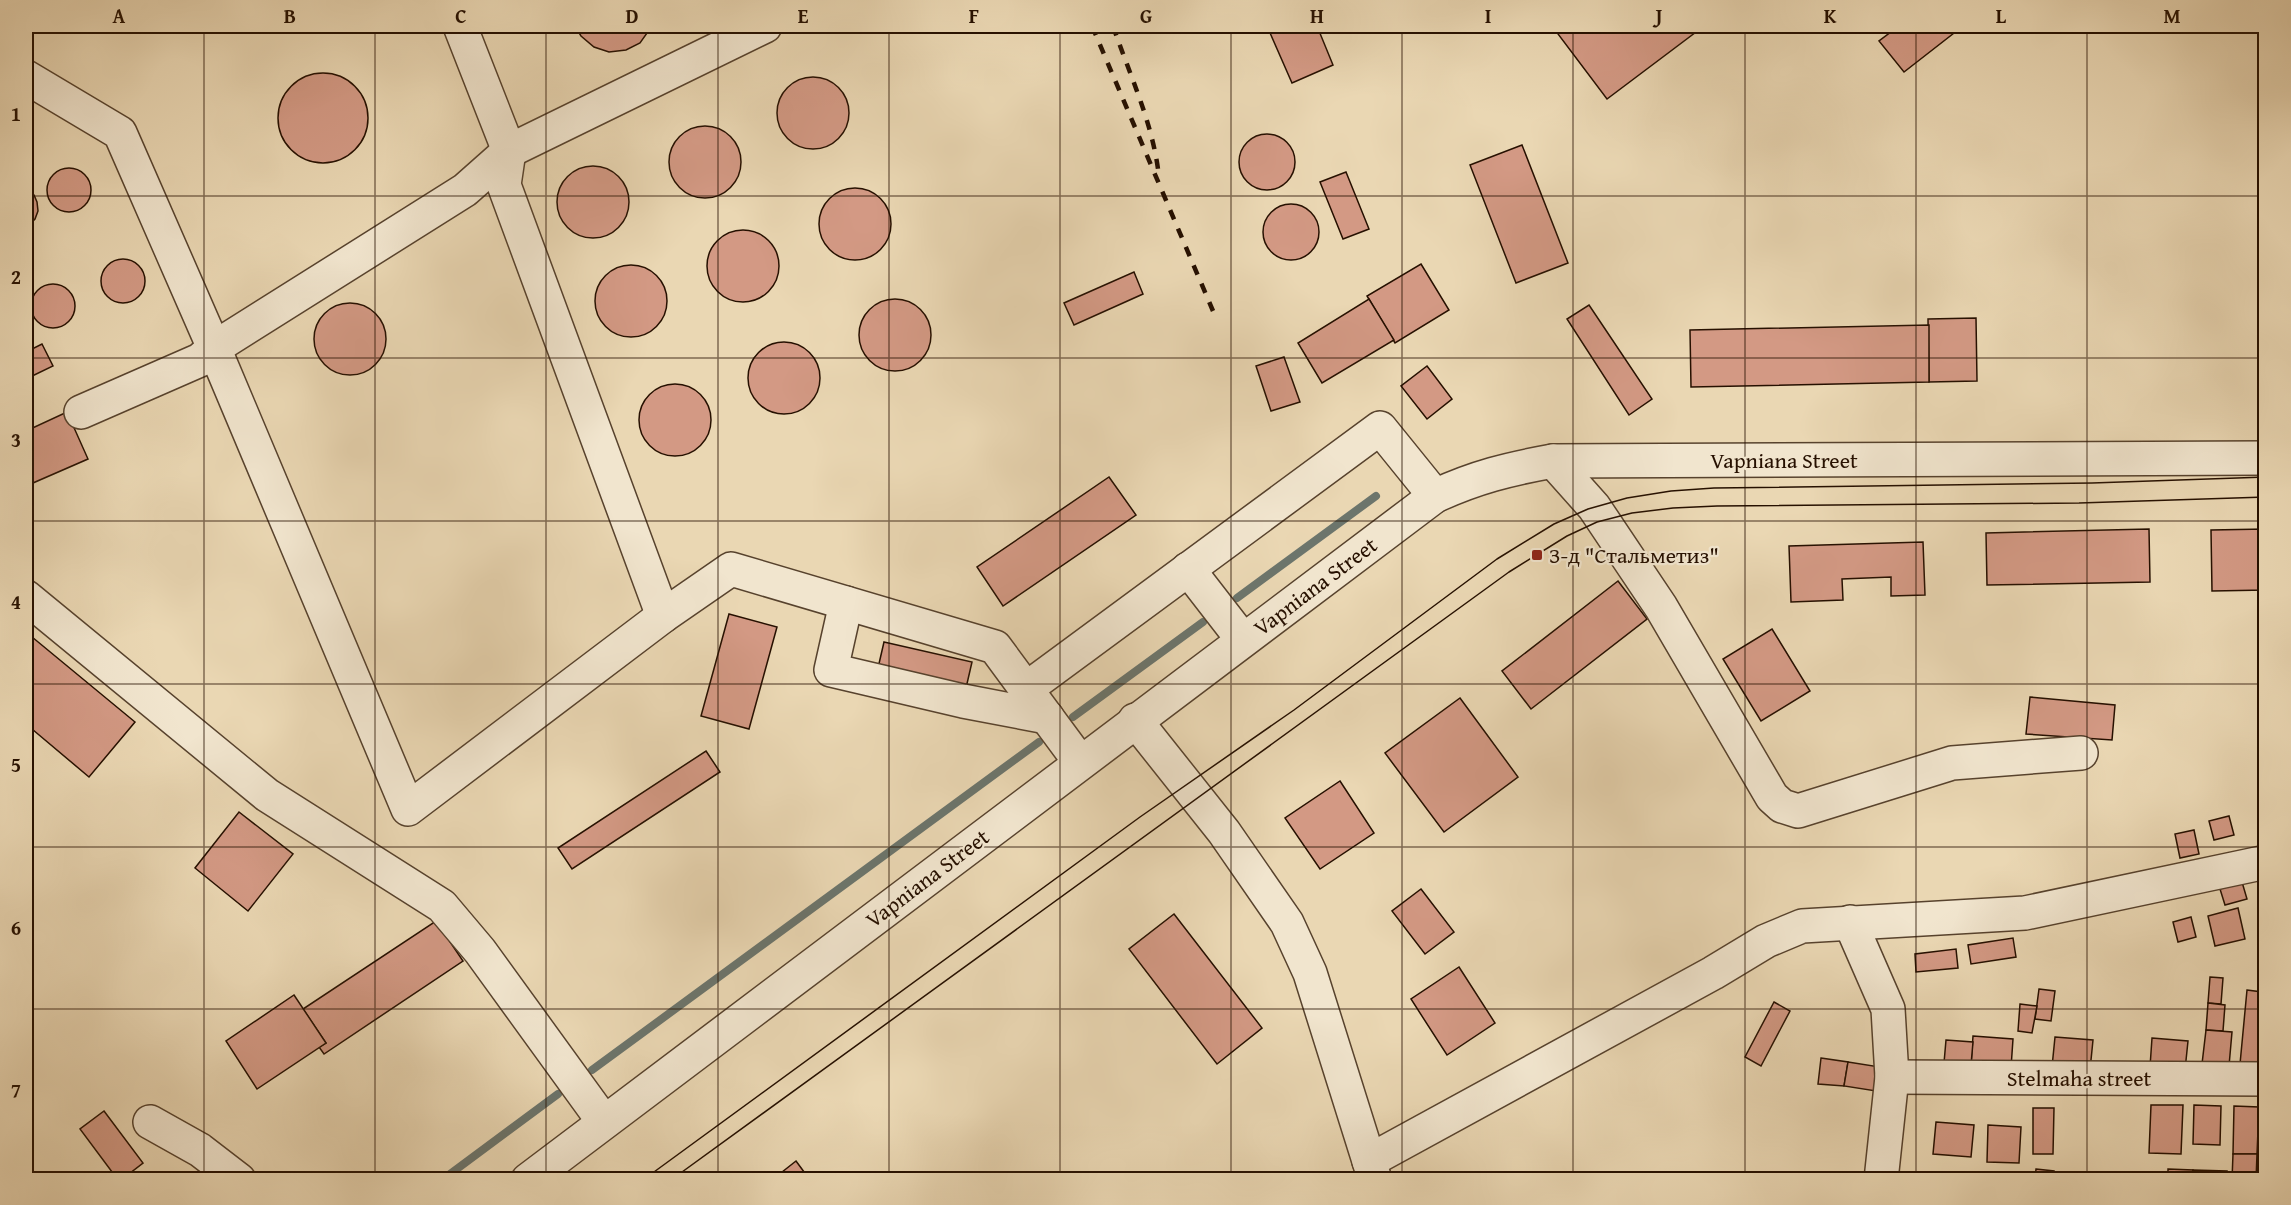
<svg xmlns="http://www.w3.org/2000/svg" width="2291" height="1205" font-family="'Gentium Book Plus',serif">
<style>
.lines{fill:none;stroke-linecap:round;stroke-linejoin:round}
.stream{stroke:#6c756c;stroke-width:8}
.building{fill:#d39984;stroke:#261000;stroke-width:1.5}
.minor-casing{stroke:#57422d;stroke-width:36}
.minor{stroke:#f1e5ce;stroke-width:33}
.tram{stroke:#261000;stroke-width:1.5}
.rail{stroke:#261000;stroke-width:4.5;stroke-dasharray:10 10;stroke-linecap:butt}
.grid{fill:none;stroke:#261000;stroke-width:1.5;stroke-opacity:0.55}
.poi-dot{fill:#8f2418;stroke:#f1e5ce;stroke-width:2}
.labels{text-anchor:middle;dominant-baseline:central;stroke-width:4.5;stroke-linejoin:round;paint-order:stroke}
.street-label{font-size:22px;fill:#261000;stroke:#f1e5ce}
.poi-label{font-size:22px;fill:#261000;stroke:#f1e5ce;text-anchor:start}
.neatline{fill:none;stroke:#261000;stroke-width:2}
.grid-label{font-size:20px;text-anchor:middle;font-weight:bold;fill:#261000}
</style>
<rect width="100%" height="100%" fill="#ead7b3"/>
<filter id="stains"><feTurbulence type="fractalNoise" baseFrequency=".00333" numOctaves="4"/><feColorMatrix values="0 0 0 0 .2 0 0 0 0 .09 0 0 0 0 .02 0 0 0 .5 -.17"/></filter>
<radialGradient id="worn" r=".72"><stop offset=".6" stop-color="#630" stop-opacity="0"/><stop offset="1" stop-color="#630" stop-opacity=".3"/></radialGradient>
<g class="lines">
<g class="stream">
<polyline points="1237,598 1376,496"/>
<polyline points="1073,717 1203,622"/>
<polyline points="592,1070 1039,742"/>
<polyline points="442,1180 558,1094"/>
</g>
</g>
<g class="building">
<polygon points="575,26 652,26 640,43 626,50 609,52 594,47 581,36"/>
<polygon points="1267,26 1317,26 1333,65 1292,83"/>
<polygon points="1569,26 1704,26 1607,99 1558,34"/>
<polygon points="1899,26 1963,26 1904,72 1879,41"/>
<circle cx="323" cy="118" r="45"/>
<circle cx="813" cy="113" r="36"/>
<circle cx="705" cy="162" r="36"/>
<circle cx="1267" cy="162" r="28"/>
<polygon points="1522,145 1568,263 1516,283 1470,165"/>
<circle cx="593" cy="202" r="36"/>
<circle cx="69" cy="190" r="22"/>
<polygon points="1346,172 1369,229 1343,239 1320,182"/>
<circle cx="855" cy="224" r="36"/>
<polygon points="26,189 34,195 37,202 38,211 35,219 26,228"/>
<circle cx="1291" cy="232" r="28"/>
<circle cx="743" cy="266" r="36"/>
<circle cx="123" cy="281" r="22"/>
<polygon points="1421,264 1449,310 1395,343 1367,296"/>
<circle cx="631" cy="301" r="36"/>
<polygon points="1134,272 1143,294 1074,325 1064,303"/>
<circle cx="53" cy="306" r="22"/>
<polygon points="1369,299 1394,340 1322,383 1298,343"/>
<circle cx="895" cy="335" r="36"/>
<circle cx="350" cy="339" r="36"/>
<polygon points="1589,305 1652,399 1629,415 1567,319"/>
<polygon points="1976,318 1977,381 1929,382 1928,319"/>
<polygon points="1929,325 1929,382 1691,387 1690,330"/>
<circle cx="784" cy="378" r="36"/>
<polygon points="42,344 53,366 26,379 26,352"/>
<polygon points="1284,357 1300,402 1271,411 1256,366"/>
<polygon points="1427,366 1452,399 1427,419 1401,386"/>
<circle cx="675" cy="420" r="36"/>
<polygon points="67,412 88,459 26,486 26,431"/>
<polygon points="1109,477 1136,515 1003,606 977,567"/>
<polygon points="2149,529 2150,582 1987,585 1986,533"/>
<polygon points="2266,529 2266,590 2212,591 2211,530"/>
<polygon points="1923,542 1925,595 1891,596 1891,577 1842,579 1843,600 1791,602 1789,546"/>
<polygon points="1618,581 1647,619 1531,709 1502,671"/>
<polygon points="729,614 777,627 749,729 701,716"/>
<polygon points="1772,629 1810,691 1761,721 1723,659"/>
<polygon points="26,632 135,722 89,777 26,724"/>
<polygon points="884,642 972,662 966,688 878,668"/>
<polygon points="2030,697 2115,705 2112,740 2026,734"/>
<polygon points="1460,698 1518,777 1444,832 1385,753"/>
<polygon points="706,751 720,772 572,869 558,848"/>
<polygon points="1340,781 1374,833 1320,869 1285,818"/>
<polygon points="239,812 293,854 248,911 195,868"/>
<polygon points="2229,816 2234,835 2214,840 2209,821"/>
<polygon points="2194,830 2199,854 2180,858 2175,834"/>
<polygon points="2242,882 2247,899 2225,905 2220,889"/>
<polygon points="1421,889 1454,932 1425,954 1392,911"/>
<polygon points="2238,908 2245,939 2215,946 2208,916"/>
<polygon points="1174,914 1262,1028 1217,1064 1129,949"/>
<polygon points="2191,917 2196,937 2178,942 2173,922"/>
<polygon points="436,921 463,961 324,1054 319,1047 326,1043 303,1009"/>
<polygon points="2013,938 2016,957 1971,964 1968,945"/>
<polygon points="1956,949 1958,968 1916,972 1915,954"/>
<polygon points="1459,967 1495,1023 1447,1055 1411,999"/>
<polygon points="2210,977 2223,978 2221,1004 2208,1003"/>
<polygon points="2039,989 2055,991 2051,1021 2035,1019"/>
<polygon points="2247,990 2262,992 2259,1022 2266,1023 2265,1067 2240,1064"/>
<polygon points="294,995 326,1043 257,1089 226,1041"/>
<polygon points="1774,1002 1790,1011 1761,1066 1745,1057"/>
<polygon points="2208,1003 2225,1005 2223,1031 2206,1030"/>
<polygon points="2020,1004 2037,1006 2032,1033 2018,1031"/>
<polygon points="2206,1030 2232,1032 2229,1066 2202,1064"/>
<polygon points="1973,1036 2013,1039 2011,1068 1971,1065"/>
<polygon points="2055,1037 2093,1040 2090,1070 2052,1067"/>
<polygon points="2152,1038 2188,1041 2185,1070 2150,1067"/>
<polygon points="1946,1040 1973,1042 1971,1065 1944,1063"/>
<polygon points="1821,1058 1848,1062 1844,1086 1818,1084"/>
<polygon points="1848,1062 1880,1067 1876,1091 1844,1086"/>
<polygon points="2151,1105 2183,1105 2181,1154 2149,1153"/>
<polygon points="2194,1105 2221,1106 2220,1145 2193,1144"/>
<polygon points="2234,1106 2259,1107 2257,1154 2233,1154"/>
<polygon points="2033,1108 2054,1108 2053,1154 2033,1154"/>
<polygon points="104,1111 143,1163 121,1180 118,1180 80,1129"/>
<polygon points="1936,1122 1974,1125 1971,1157 1933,1154"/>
<polygon points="1988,1125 2021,1127 2019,1163 1987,1162"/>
<polygon points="2233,1154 2257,1154 2256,1180 2232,1180"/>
<polygon points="796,1161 810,1180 772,1180"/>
<polygon points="2036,1169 2054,1171 2053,1180 2035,1180"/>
<polygon points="2168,1169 2193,1170 2193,1180 2149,1180 2149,1175 2168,1176"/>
<polygon points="2193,1170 2227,1171 2226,1180 2193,1180"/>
</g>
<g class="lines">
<defs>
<g id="minor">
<polyline points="460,26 509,151 504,185 663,616"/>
<polyline points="26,77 120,133 214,348 408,809 663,616 731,569 995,647 1080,762"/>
<polyline points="81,412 200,360 214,348 465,190 509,151 765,26"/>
<polyline points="1553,461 1594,507 1661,607 1772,797 1782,806 1798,811 1952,763 2081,753"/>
<polyline points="1188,569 1243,640"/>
<polyline points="26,597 267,795 442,906 480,951 604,1122"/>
<polyline points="846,603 831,670 963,701 1047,717"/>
<polyline points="1026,689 1380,428 1435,496"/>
<polyline points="1135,720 1224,832 1287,923 1310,973 1375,1180"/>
<polyline points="1850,922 1888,1009 1892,1077 1881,1180"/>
<polyline points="1892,1077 2266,1079"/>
<polyline points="150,1122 200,1150 239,1180"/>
<polyline points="1369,1161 1713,973 1766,941 1802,926 2025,913 2266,862"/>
<path d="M528,1180l907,-684c41,-19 74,-27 118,-35l713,-3"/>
</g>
</defs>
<use href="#minor" class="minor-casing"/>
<use href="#minor" class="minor"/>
<g class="tram">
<polyline points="643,1180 1140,817 1294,710 1497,559 1554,524 1588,509 1627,498 1671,491 1714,488 2092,483 2266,477"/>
<polyline points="671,1180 1509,572 1567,536 1597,522 1632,513 1673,508 1717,506 2079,503 2266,497"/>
</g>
<g class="rail">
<polyline points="1092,26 1213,311"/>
<path d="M1113,26c16,47 38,93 45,143"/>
</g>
</g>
<path class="grid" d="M204,26v1154M375,26v1154M546,26v1154M718,26v1154M889,26v1154M1060,26v1154M1231,26v1154M1402,26v1154M1573,26v1154M1745,26v1154M1916,26v1154M2087,26v1154M26,196h2240M26,358h2240M26,521h2240M26,684h2240M26,847h2240M26,1009h2240"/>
<rect class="poi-dot" x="1531" y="549" width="12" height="12" rx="3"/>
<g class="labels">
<g class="street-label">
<text x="1784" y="460">Vapniana Street</text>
<text transform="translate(1315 586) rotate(-37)">Vapniana Street</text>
<text transform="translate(927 878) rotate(-37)">Vapniana Street</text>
<text x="2079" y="1078">Stelmaha street</text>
</g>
<g class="poi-label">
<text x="1549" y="555">З-д "Стальметиз"</text>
</g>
</g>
<rect width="2291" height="1205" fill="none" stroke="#ead7b3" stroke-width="66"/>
<rect x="33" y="33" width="2225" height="1139" class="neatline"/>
<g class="grid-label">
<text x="119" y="23">A</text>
<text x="290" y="23">B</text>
<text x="461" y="23">C</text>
<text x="632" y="23">D</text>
<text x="803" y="23">E</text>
<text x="974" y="23">F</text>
<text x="1146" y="23">G</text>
<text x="1317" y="23">H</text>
<text x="1488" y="23">I</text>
<text x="1659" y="23">J</text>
<text x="1830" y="23">K</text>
<text x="2001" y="23">L</text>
<text x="2172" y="23">M</text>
<text x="16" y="121">1</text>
<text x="16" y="284">2</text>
<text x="16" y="447">3</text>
<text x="16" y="609">4</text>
<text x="16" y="772">5</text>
<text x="16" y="935">6</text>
<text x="16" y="1097">7</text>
</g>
<rect width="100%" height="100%" filter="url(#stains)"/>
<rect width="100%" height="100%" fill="url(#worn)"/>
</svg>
